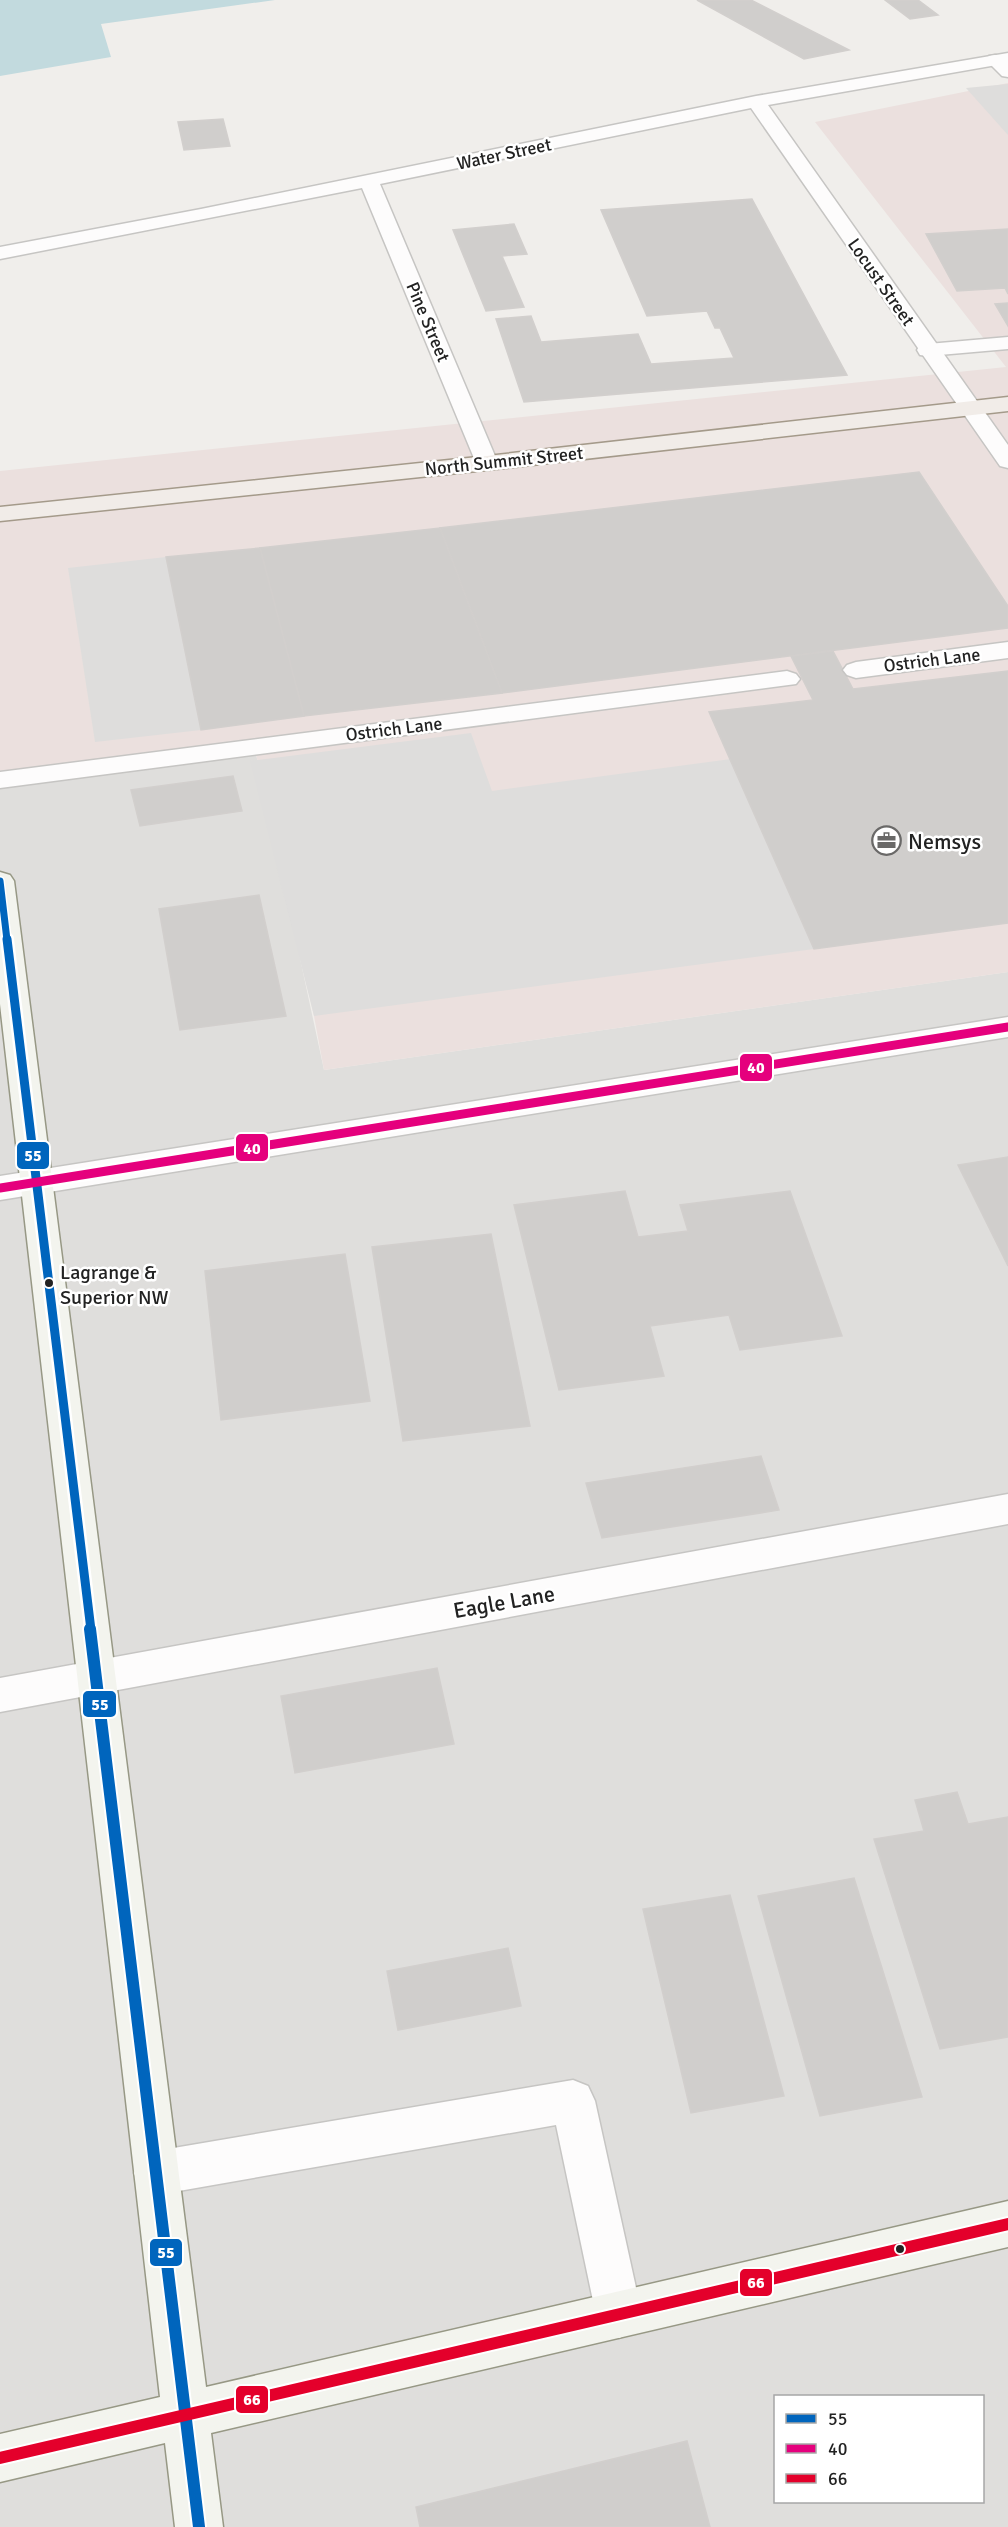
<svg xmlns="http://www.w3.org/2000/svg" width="1008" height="2527" font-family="Signika,sans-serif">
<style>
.residential{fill:#dfdedc;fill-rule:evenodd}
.commercial{fill:#ebe0de}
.parking{fill:#dedddc}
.water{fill:#c2dade}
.building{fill:#d0cecc;stroke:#d2cfcd;stroke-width:1.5}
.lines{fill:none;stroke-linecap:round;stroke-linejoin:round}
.lane-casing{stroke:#c6c5c3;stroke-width:3}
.street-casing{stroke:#c6c5c3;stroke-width:3}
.secondary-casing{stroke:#979885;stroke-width:3}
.primary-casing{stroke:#a49a8a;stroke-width:3}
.lane{fill:#fdfcfc;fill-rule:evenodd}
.street{fill:#fdfcfc;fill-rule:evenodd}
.secondary{fill:#f3f4ee;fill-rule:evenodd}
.primary{fill:#f1ece8;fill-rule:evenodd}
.bus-1-far2-casing{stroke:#fff;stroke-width:10}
.bus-1-far1-casing{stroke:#fff;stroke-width:14}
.bus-1-casing{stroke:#fff;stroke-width:16}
.bus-2-casing{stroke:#fff;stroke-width:14}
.bus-3-casing{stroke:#fff;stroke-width:16}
.bus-1-far2{stroke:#0065bd;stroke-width:7}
.bus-1-far1{stroke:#0065bd;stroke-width:9}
.bus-1{stroke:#0065bd;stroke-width:12}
.bus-2{stroke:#e5007d;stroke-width:9}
.bus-3{stroke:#e4002b;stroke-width:12}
.bus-dot{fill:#222;stroke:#fff;stroke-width:2}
.labels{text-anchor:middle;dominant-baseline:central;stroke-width:5;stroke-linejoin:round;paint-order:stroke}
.far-street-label{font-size:18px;fill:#222;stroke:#fff}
.bus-label{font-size:20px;fill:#222;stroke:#fff;text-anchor:start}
.poi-label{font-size:22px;fill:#222;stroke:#fff;text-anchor:start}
.street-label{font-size:22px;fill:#222;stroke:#fff}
.line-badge{stroke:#fff;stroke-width:2}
.badge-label{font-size:16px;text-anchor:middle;font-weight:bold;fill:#fff}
</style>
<rect width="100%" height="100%" fill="#f0eeeb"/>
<path class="residential" d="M256,754l68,316 684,-98v1555h-1008v-1740zM776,2396h206v106h-206z"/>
<polygon class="commercial" points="1008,83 1008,972 324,1070 314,1016 256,754 0,787 0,471 1006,367 815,122"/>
<g class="parking">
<polygon points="1008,84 1008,135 966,88"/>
<polygon points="166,557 201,730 95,742 68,568"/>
<polygon points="471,733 492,791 731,759 814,949 314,1016 250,761"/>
</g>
<polygon class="water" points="0,0 275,0 101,24 111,57 0,76"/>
<g class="building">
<polygon points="697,0 751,0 849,50 804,59"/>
<polygon points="885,0 918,0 938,15 910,19"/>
<polygon points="223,119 230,146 184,150 178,122"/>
<polygon points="752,199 847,375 524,402 496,319 531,316 541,342 638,334 651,364 734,358 720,328 715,328 707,311 647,316 601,210"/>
<polygon points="514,224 527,254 502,256 524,307 486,311 453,230"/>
<polygon points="1008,229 1008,294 1005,288 957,291 926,234"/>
<polygon points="1008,303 1008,326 995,304"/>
<polygon points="919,472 1008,606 1008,628 502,693 440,528"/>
<polygon points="440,528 502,693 304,716 260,548"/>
<polygon points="260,548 304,716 201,730 166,557"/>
<polygon points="833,651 853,689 1008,671 1008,923 814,949 709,712 813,700 791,656"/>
<polygon points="233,776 242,811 140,826 131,790"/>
<polygon points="259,895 286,1016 180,1030 159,909"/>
<polygon points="1008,1157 1008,1266 958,1165"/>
<polygon points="625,1191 638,1237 688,1231 680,1205 790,1191 842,1336 740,1350 729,1315 650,1326 664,1376 559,1390 514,1205"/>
<polygon points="491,1234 530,1426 403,1441 372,1247"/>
<polygon points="345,1254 370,1401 221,1420 205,1271"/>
<polygon points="761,1456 779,1510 602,1538 586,1483"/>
<polygon points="437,1668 454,1744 295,1773 281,1696"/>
<polygon points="957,1792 968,1824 1008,1817 1008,2037 940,2049 874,1839 924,1831 915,1800"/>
<polygon points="854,1878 922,2097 820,2116 758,1896"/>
<polygon points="730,1895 784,2096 691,2113 643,1909"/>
<polygon points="508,1948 521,2006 398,2030 387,1971"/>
<polygon points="687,2441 710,2527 420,2527 416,2507"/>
</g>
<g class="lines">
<defs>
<g id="lane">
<polygon points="995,55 1001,56 1008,62 1008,77 1002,76 986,60 989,56"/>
<polygon points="1008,337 1008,349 928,356 920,355 917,350 920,345 928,344"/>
<polygon points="1008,642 1008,658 856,678 847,675 843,670 847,665 856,662"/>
<polygon points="787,671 796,674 800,679 796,684 0,788 0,772"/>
<polygon points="1008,1494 1008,1524 0,1712 0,1678"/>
<polygon points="573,2080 588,2086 595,2101 642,2315 635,2331 619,2338 603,2331 596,2315 556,2125 156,2195 140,2189 134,2173 140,2157 156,2151"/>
</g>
<g id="street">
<polygon points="1008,53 1008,63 768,105 1008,445 1008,468 1000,466 751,108 380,184 498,463 495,468 487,470 479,468 476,463 362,188 0,259 0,247 201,209 756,96"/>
<polygon points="1008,1017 1008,1037 0,1200 0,1176"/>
</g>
<polygon id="secondary" points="0,872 10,875 14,881 206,2387 1008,2201 1008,2247 211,2433 223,2527 175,2527 165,2443 0,2482 0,2434 160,2397 0,1004"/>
<polygon id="primary" points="1008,397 1008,411 487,470 0,521 0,507 487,456"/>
</defs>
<use href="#lane" class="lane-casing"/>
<use href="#street" class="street-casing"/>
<use href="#secondary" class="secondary-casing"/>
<use href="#primary" class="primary-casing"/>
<use href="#lane" class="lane"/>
<use href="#street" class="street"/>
<use href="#secondary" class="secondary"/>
<use href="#primary" class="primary"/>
<defs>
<polyline id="bus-1-far2" points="0,881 7,940"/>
<polyline id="bus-1-far1" points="7,939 91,1630"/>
<polyline id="bus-1" points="90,1629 199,2527"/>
<polyline id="bus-2" points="0,1188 1008,1027"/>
<polyline id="bus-3" points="0,2458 1008,2224"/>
</defs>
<use href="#bus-1-far2" class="bus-1-far2-casing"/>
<use href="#bus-1-far1" class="bus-1-far1-casing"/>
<use href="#bus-1" class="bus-1-casing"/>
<use href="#bus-2" class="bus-2-casing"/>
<use href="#bus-3" class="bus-3-casing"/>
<use href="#bus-1-far2" class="bus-1-far2"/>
<use href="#bus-1-far1" class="bus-1-far1"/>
<use href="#bus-1" class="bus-1"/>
<use href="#bus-2" class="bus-2"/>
<use href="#bus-3" class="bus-3"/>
</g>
<defs>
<symbol id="office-ring" viewBox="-11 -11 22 22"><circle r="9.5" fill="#fff" stroke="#6a6968" stroke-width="1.5"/><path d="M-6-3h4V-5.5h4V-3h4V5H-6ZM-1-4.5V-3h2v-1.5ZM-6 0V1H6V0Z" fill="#6a6968"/></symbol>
</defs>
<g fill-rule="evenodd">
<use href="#office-ring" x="870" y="824" width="33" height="33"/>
</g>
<g class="bus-dot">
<circle cx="49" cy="1283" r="5"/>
<circle cx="900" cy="2249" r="5"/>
</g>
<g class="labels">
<g class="far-street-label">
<text transform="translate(504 154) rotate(-12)">Water Street</text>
<text transform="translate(881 282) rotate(55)">Locust Street</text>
<text transform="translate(428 322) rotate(67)">Pine Street</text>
<text transform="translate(504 461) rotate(-6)">North Summit Street</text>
<text transform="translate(932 660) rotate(-7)">Ostrich Lane</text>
<text transform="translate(394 729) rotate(-7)">Ostrich Lane</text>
</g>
<g class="bus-label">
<text x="60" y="1272">Lagrange &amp;<tspan x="60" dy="25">Superior NW</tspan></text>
</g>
<g class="poi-label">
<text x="908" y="841">Nemsys</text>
</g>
<g class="street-label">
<text transform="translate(504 1602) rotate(-10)">Eagle Lane</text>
</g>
</g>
<g class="line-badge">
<rect x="739" y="1053" width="34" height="29" rx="6" fill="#e5007d"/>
<rect x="235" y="1133" width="34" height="29" rx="6" fill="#e5007d"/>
<rect x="16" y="1141" width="34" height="29" rx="6" fill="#0065bd"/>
<rect x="82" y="1690" width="35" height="28" rx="6" fill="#0065bd"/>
<rect x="149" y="2238" width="34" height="29" rx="6" fill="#0065bd"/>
<rect x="739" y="2268" width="34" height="29" rx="6" fill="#e4002b"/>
<rect x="235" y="2385" width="34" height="29" rx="6" fill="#e4002b"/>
</g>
<g class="badge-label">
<text x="756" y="1073">40</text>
<text x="252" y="1154">40</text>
<text x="33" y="1161">55</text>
<text x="100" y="1710">55</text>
<text x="166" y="2258">55</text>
<text x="756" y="2288">66</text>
<text x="252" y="2405">66</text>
</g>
<rect x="774" y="2395" width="210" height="108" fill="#ffffff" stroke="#a7a7a7" stroke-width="1.5"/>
<rect x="786" y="2414" width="30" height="9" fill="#0065bd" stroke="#a7a7a7" stroke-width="1.5"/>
<text x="828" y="2425" font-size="18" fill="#222222">55</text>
<rect x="786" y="2444" width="30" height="9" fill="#e5007d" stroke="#a7a7a7" stroke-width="1.5"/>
<text x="828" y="2455" font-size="18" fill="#222222">40</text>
<rect x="786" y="2474" width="30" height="9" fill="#e4002b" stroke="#a7a7a7" stroke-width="1.5"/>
<text x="828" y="2485" font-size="18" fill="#222222">66</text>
</svg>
